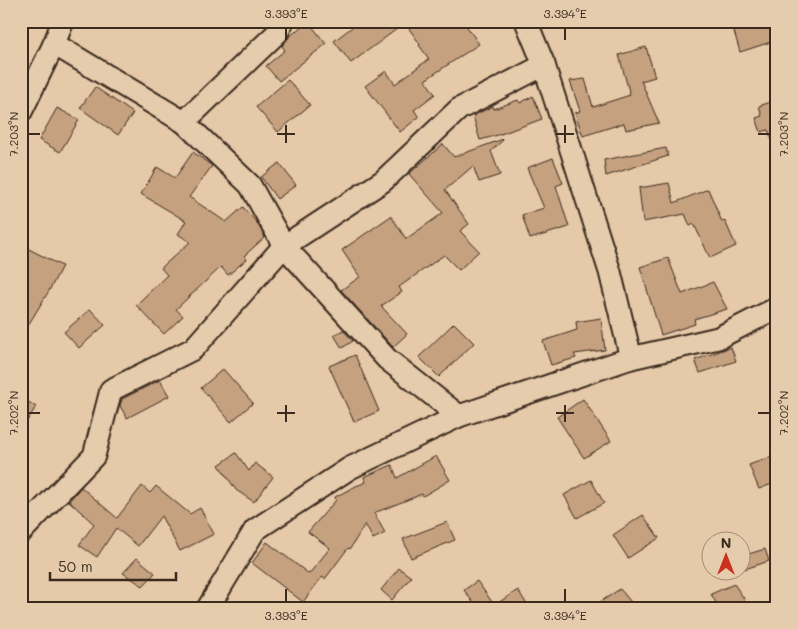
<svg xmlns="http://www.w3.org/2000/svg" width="798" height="629" font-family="Mali,sans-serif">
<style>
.building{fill:#c6a180;stroke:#3b2a1e}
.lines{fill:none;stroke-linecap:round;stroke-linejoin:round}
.minor-casing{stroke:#3b2a1e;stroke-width:25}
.minor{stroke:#e4ccac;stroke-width:21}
.ticks{fill:none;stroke:#3b2a1e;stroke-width:2}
.neatline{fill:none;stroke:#3b2a1e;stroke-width:2}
.ticks-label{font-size:12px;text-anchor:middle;fill:#3b2a1e}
</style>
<rect width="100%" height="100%" fill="#e5c9a8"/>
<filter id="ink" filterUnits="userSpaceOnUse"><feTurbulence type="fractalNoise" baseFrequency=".02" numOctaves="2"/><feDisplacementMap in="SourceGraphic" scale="10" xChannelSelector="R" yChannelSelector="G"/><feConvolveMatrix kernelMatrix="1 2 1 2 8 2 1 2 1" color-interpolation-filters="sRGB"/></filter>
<g filter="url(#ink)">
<g class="building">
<polygon points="308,21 326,44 279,81 266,66 285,50 282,46 290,36"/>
<polygon points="360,21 463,21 479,44 425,80 435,94 414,110 419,117 400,132 365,86 386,71 395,84 429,59 419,45 420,44 405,23 351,63 334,41"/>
<polygon points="731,21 777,21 777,40 740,52"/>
<polygon points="646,47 655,77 641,81 659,123 626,130 624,123 583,136 575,113 580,111 570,81 585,79 593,107 630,95 619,55"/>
<polygon points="288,80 310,105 278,132 256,107"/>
<polygon points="95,87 133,113 118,135 80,108"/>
<polygon points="533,96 542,119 498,135 480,140 473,116 493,106 494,109 518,100 520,103"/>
<polygon points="777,100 777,150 776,150 768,130 761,132 756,118 762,116 759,106"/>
<polygon points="57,108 79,120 60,152 39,140"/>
<polygon points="503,139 503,140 491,151 500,175 479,182 473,166 445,190 469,224 460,231 479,251 459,270 444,255 399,287 402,292 381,306 407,334 393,347 341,290 360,277 342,250 391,216 406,239 443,213 409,174 443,144 454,157"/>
<polygon points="666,148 668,156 606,176 604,160"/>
<polygon points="193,152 212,166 189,197 226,222 243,207 257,223 265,237 244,256 247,259 228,275 221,267 176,309 183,316 164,334 136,305 167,275 161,268 190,242 178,234 186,221 141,194 157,167 175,178"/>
<polygon points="553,158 563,183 556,186 569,227 530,239 522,215 544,208 527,168"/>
<polygon points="279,163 296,185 277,199 261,177"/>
<polygon points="669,183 674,203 708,189 722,222 725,221 736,246 710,258 694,224 690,226 685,214 643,222 639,188"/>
<polygon points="21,245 62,266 50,289 21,337"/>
<polygon points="668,258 682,294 713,282 727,309 694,319 695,324 661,335 640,267"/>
<polygon points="90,309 105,325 79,348 64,332"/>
<polygon points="601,318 605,350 574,354 576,358 551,365 543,341 577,330 576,322"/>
<polygon points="454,323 474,343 439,377 419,357"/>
<polygon points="343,330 353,341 342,348 334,335"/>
<polygon points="731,347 736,361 700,373 695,360"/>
<polygon points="355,355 379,411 354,422 329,366"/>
<polygon points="223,369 253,403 231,422 201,388"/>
<polygon points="160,380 169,396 127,418 120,406 122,399"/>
<polygon points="21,397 36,407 21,430"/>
<polygon points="583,399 611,441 584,458 557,417"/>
<polygon points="236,453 249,471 255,463 273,477 254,502 236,490 219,465"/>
<polygon points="777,455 777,482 759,489 749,465"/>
<polygon points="436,456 450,480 423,496 422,494 374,513 385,533 373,539 365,524 350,549 348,548 325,579 322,577 303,602 252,563 267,542 309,574 330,548 308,532 336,500 335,497 358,485 359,485 366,482 364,477 392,465 397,478"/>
<polygon points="591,480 604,503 577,518 564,495"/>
<polygon points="142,486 150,493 156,486 190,514 200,508 214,534 180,551 161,516 138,546 116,528 97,557 79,545 94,524 69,501 81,487 117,518"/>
<polygon points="643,515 659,538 628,558 613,535"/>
<polygon points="447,522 455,540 411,558 403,539"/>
<polygon points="765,549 769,561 745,569 742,556"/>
<polygon points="137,558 155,573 143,586 123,573"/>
<polygon points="399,568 411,577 392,600 381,590"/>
<polygon points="477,581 492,602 485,608 477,608 464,590"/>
<polygon points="734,584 745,600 730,608 719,608 711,594"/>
<polygon points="620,589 636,608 591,608"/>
<polygon points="518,590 529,608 490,608"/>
</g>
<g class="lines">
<defs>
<g id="minor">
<polyline points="526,21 544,65 610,272 631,358"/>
<polyline points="54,44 184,122 250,185 284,246 387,359 459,416"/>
<polyline points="21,112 54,44 63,21"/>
<polyline points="184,122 277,33 283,21"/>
<polyline points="21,532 94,456 111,390 193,349 284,246 383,181 459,109 544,65"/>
<polyline points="208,608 255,530 350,468 459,416 631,358 718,338 777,308"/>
</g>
</defs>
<use href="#minor" class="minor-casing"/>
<use href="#minor" class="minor"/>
</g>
</g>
<path class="ticks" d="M286,28v12M565,28v12M286,125v18M565,125v18M28,134h12M277,134h18M556,134h18M758,134h12M286,405v17M565,405v17M28,413h12M277,413h18M556,413h18M758,413h12M286,589v13M565,589v13"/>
<rect width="798" height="629" fill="none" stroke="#e4ccac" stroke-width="55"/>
<g transform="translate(726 556)"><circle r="24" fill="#e4ccac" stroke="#a08b73"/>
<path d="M0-4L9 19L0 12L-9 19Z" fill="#c8321e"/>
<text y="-8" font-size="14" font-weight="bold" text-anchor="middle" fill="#3b2a1e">N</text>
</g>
<path d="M50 572v8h126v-8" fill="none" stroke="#3b2a1e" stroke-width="2.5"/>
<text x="58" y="572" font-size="15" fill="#3b2a1e" stroke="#e4ccac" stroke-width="4" paint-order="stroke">50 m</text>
<rect x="28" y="28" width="742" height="574" class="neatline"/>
<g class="ticks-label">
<text x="286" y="18">3.393°E</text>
<text x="565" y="18">3.394°E</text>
<text transform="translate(14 134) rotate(-90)" y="4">7.203°N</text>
<text transform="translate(784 134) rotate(-90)" y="4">7.203°N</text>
<text transform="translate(14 413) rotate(-90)" y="4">7.202°N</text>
<text transform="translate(784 413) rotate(-90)" y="4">7.202°N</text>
<text x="286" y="620">3.393°E</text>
<text x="565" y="620">3.394°E</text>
</g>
</svg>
